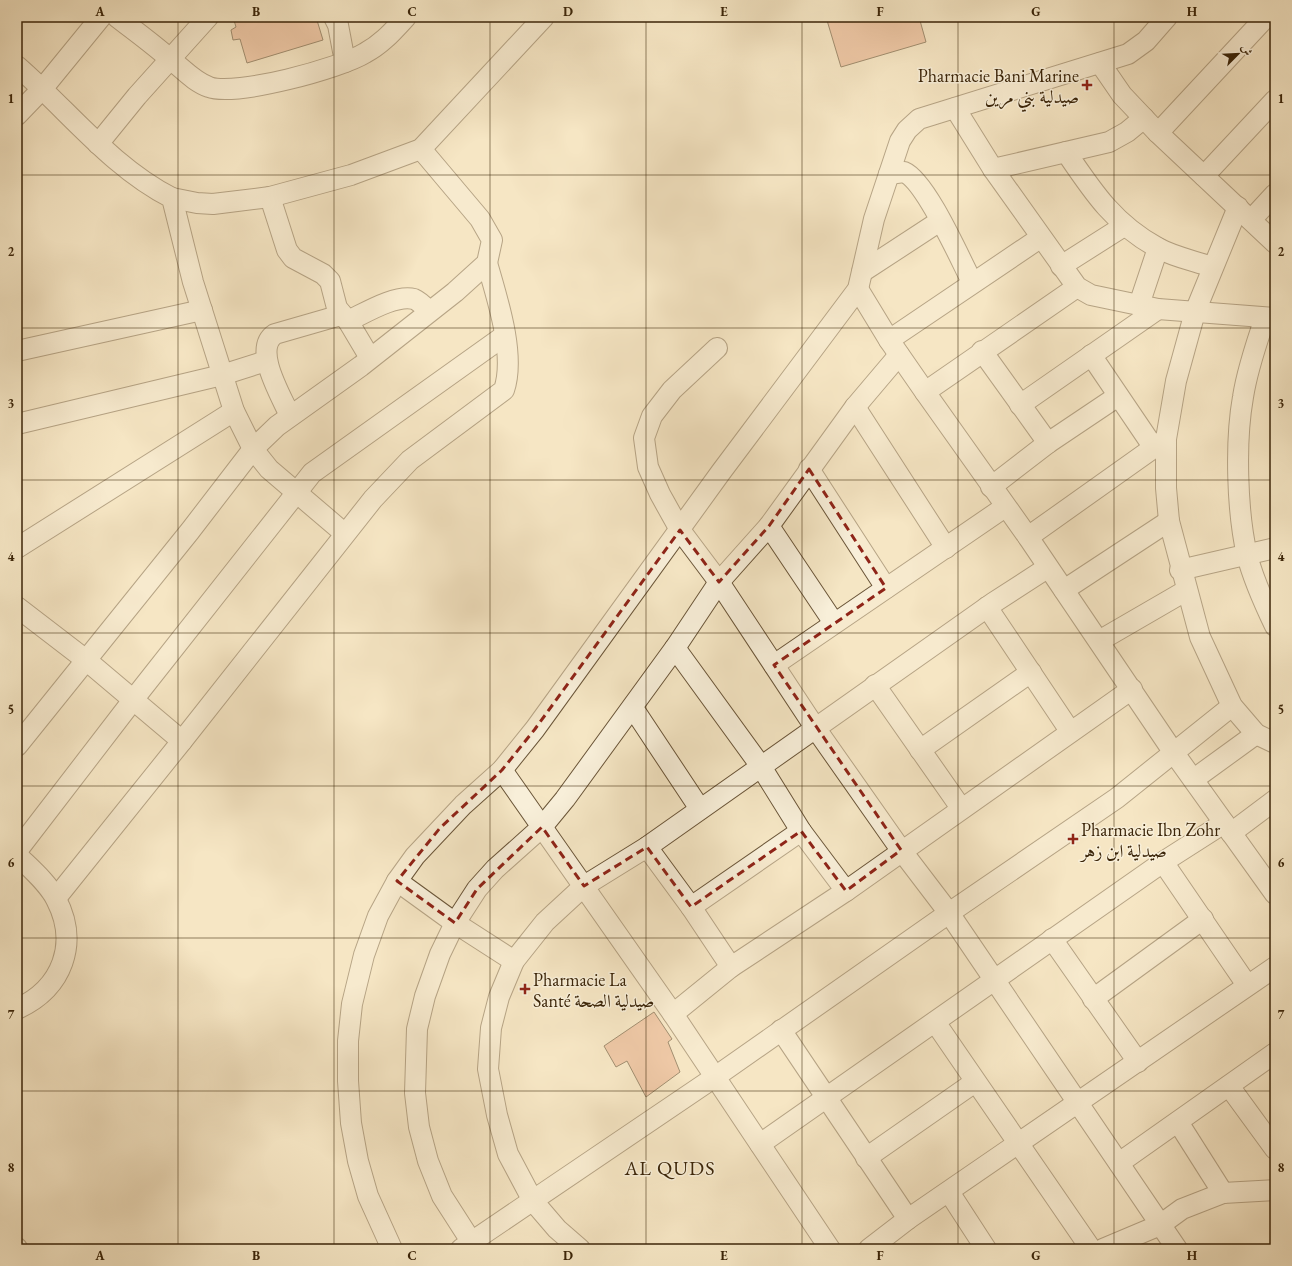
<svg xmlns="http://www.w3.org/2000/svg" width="1292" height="1266" font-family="'EB Garamond',Amiri,serif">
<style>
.building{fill:#e7a784;stroke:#3b2509}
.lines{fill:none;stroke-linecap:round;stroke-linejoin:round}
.minor-casing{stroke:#6a5538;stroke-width:22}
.minor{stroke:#f8efd9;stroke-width:20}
.marked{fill:none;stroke:#8f2418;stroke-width:3;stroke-dasharray:8 5;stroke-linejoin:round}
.grid{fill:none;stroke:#3b2509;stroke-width:1;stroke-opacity:0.55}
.poi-dot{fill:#8f2418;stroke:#f8efd9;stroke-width:1.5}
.labels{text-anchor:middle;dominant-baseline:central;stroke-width:3;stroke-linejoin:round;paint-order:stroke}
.poi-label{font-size:18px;fill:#3b2509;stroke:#f8efd9;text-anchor:start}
.quarter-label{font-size:20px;letter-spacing:1px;fill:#3b2509;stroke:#f8efd9}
.neatline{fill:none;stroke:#3b2509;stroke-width:1.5}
.grid-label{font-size:13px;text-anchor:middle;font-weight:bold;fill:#3b2509}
</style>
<rect width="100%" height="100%" fill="#f5e6c4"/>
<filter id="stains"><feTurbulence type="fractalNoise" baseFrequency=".005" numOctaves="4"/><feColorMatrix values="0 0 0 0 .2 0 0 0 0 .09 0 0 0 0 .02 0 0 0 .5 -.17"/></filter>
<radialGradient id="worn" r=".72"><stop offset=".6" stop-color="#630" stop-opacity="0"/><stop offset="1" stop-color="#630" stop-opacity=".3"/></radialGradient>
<g class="building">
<polygon points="233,17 316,17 323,40 247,63 240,39 233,40 231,30 236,27"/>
<polygon points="826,17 919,17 926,42 841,67"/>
<polygon points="654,1012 672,1039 668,1042 680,1072 646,1097 627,1061 616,1067 604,1046"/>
</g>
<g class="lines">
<defs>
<g id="minor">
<path d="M117,17c18,14 36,27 53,42 12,9 24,23 39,28 26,10 132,-19 156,-34 17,-9 28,-22 41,-36"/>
<polyline points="334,17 338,25 345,62"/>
<polyline points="1100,63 1122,95 1158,133 1275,243"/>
<path d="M17,66c51,44 94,101 155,132l21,84 41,129 19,38 16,20 75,64"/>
<polyline points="955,108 993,169 1077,287 1091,295 1158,309 1275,318"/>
<polyline points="17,115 43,88 101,17"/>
<polyline points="1158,133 1266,17"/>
<polyline points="98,144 137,96 208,17"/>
<path d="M1066,152c27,40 48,72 92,96 16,9 37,13 54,19"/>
<polyline points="993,169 1109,142 1127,132 1144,118"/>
<path d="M889,174l15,-2c22,9 56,87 68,110"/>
<polyline points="1204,176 1275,100"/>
<polyline points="270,197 287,250 293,258 323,274 330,281 337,308 348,321 370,358"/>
<polyline points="172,198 197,203 213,204 270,197 351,175 421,149 544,17"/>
<polyline points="1238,207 1195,312 1176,381 1166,439 1166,488 1169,521 1200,637 1232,706 1256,734 1275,743"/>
<polyline points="1251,220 1275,194"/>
<polyline points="1061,266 1124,226"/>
<polyline points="862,272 940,221"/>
<polyline points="858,289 889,340 925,392 1028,537 1174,753 1275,894"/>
<polyline points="1139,305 1158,248"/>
<path d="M1265,318c-9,26 -18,53 -22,79 -8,45 -6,114 4,158 6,24 17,48 28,71"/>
<path d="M348,321c17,-8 48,-27 66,-22 5,2 11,8 15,12"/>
<polyline points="889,340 1040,238"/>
<polyline points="717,348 672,390 652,416 644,438 648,467 660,494 680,530 719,582 816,729 901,850 949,913 1177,1249"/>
<polyline points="17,351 202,310"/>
<polyline points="982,351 1048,443"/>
<polyline points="1091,355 1154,448"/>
<polyline points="925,392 1077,287"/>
<polyline points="1020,405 1158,309"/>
<polyline points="855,407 946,548"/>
<path d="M290,416c-8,-19 -38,-67 -15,-82l66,-19"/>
<polyline points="17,424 222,375 266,361"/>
<polyline points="809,469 886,588"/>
<polyline points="991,487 1048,443 1118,396"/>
<polyline points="769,526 834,623"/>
<polyline points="1028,537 1166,439"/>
<polyline points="17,548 234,411"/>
<polyline points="1180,570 1275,548"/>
<polyline points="1064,590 1169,521"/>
<polyline points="17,607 86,660 182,741"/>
<polyline points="987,607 1070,731"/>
<polyline points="1099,641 1187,590"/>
<polyline points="675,648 760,765 801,831 846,891"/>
<polyline points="774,665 1005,507"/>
<polyline points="875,685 961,808"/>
<polyline points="633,708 700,809"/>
<polyline points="17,746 190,531 253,449 277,426 361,366 455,292 487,263 492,240 480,219 421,149"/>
<polyline points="920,750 1031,672"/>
<polyline points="502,770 673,1014 830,1249"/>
<polyline points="1194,779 1256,734"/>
<polyline points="1231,833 1275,800"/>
<polyline points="647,847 691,907 731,967"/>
<polyline points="17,851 133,700 312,473 504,336"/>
<path d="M17,855c13,13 30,27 39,44 23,44 7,89 -39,110"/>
<polyline points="1163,862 1247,985"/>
<polyline points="397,881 455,923 514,961"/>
<path d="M56,898l126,-157 191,-242 37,-39 94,-70c12,-35 -7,-92 -17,-127"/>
<polyline points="691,907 801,831"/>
<polyline points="1052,939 1138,1062"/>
<polyline points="1093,999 1203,919"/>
<polyline points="673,1014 731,967 846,891 1132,689"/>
<polyline points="935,1022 1091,1249"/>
<polyline points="781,1030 908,1219"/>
<polyline points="1229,1086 1275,1149"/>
<polyline points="1178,1122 1223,1193"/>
<polyline points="760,1144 1163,862 1224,823"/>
<polyline points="866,1158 975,1082"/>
<polyline points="1119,1163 1275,1053"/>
<polyline points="949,1192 986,1249"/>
<polyline points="17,1248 17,1249"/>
<polyline points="392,1249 368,1196 358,1161 351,1123 348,1081 348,1041 352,1004 364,955 378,916 397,881 415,856 463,805 502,770 535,729 721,472 858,289 874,219 900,141 907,130 919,119 1128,54 1146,41 1167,17"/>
<polyline points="461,1249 715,1077 949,913 1117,798 1232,706"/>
<polyline points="476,1249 442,1196 428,1161 419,1127 415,1093 417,1029 425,996 440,954 455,923 477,889 495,869 542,827 565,799 675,648 719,582 769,526 855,407 899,355"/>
<polyline points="580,1249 557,1229 533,1201 508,1154 497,1115 488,1069 491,1028 499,997 514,961 545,922 584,886 647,847 993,603 1047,568"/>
<polyline points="869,1249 908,1219 1275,967"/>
<polyline points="1103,1249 1160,1225 1182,1209 1223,1193 1275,1190"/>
</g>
</defs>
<use href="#minor" class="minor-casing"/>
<use href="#minor" class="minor"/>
</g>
<path d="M0 0H1292V1266H0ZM809,469l77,119 -112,77 127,185 -55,41 -45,-60 -110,76 -44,-60 -63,39 -42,-59 -65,62 -22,34 -58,-42 43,-53 62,-58 33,-41 145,-199 39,52 50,-56z" fill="#f5e6c4" fill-opacity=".55" fill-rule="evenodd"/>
<path class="marked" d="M809,469l77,119 -112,77 127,185 -55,41 -45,-60 -110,76 -44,-60 -63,39 -42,-59 -65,62 -22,34 -58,-42 43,-53 62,-58 33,-41 145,-199 39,52 50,-56z"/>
<path class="grid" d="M178,17v1232M334,17v1232M490,17v1232M646,17v1232M802,17v1232M958,17v1232M1114,17v1232M17,175h1258M17,328h1258M17,480h1258M17,633h1258M17,786h1258M17,938h1258M17,1091h1258"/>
<g class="poi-dot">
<path d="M1085 79h4v4h4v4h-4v4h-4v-4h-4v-4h4z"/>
<path d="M1071 833h4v4h4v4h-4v4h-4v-4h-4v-4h4z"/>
<path d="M523 983h4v4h4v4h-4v4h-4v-4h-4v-4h4z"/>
</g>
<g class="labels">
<g class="poi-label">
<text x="1079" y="75" text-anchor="end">Pharmacie Bani Marine<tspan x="1079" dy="21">صيدلية بني مرين</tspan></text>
<text x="1081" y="829">Pharmacie Ibn Zohr<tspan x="1081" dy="21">صيدلية ابن زهر</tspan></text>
<text x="533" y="979">Pharmacie La<tspan x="533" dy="21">Santé صيدلية الصحة</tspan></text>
</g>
<g class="quarter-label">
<text x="670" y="1168">AL QUDS</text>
</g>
</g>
<rect width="1292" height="1266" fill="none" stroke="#f5e6c4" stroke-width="44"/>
<g transform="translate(1238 54) rotate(66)" stroke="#f8efd9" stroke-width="3" paint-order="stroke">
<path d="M0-3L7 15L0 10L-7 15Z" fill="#3b2509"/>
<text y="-6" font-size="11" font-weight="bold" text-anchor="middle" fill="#3b2509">ش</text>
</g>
<rect x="22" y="22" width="1248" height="1222" class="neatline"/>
<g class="grid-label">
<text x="100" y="16">A</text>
<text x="256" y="16">B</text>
<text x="412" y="16">C</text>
<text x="568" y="16">D</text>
<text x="724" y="16">E</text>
<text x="880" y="16">F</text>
<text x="1036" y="16">G</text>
<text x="1192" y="16">H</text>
<text x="11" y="103">1</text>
<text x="1281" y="103">1</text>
<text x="11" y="256">2</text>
<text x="1281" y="256">2</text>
<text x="11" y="408">3</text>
<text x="1281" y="408">3</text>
<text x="11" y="561">4</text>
<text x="1281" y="561">4</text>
<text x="11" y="714">5</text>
<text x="1281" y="714">5</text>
<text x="11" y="867">6</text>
<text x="1281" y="867">6</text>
<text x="11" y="1019">7</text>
<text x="1281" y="1019">7</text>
<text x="11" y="1172">8</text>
<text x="1281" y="1172">8</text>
<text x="100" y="1260">A</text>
<text x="256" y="1260">B</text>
<text x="412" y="1260">C</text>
<text x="568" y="1260">D</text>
<text x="724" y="1260">E</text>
<text x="880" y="1260">F</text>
<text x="1036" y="1260">G</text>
<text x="1192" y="1260">H</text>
</g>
<rect width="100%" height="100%" filter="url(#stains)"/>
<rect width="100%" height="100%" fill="url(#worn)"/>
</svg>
